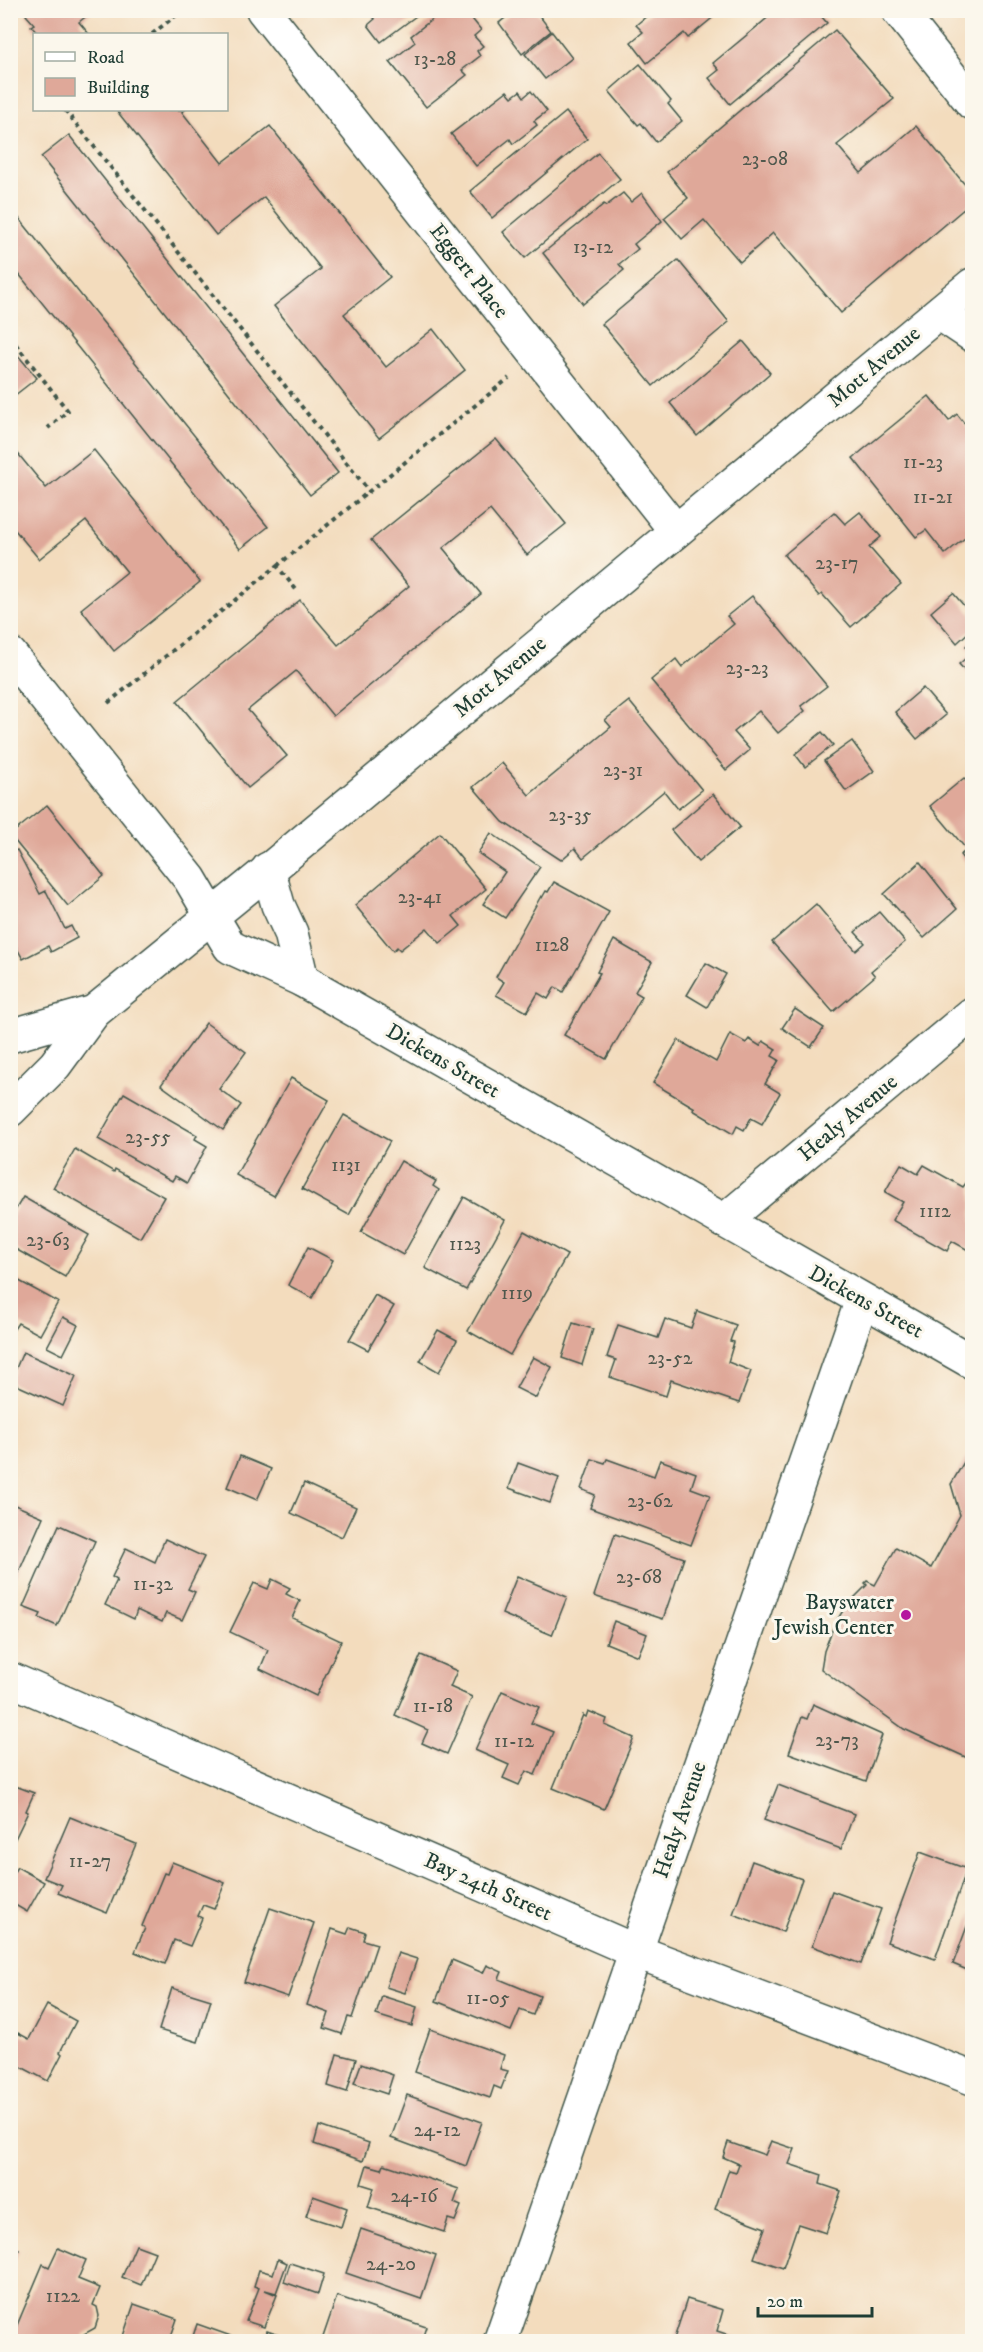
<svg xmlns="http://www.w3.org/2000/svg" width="983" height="2352" font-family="'IM FELL DW Pica',serif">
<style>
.building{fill:#dfa899}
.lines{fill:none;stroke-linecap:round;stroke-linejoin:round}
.minor-casing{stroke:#3f5549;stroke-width:36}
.path{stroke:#3f5549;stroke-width:4;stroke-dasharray:4.5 4.5;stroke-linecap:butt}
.minor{stroke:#fff;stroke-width:33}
.poi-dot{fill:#b5179e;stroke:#fbf7ec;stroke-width:2}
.labels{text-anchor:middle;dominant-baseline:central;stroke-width:6;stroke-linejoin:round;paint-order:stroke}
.number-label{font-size:20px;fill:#4f584d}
.street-label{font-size:22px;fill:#1f3d34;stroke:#fbf7ec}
.poi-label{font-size:22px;fill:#1f3d34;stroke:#fbf7ec;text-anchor:end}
</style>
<rect width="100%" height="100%" fill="#fbf7ec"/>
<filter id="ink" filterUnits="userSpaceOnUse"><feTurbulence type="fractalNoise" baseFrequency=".0167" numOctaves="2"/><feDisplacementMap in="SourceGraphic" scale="12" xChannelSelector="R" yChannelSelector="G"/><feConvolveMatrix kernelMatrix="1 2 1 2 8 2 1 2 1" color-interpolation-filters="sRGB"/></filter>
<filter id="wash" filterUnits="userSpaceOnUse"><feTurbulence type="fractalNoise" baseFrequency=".008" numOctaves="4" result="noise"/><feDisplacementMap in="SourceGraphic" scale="24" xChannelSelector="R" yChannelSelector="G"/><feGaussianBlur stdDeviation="1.35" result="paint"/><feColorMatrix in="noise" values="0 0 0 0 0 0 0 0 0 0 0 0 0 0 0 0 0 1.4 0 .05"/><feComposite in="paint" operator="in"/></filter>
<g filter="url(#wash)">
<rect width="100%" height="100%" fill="#f3dcbd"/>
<g id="blocks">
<g class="building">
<polygon points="31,10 94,10 79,22 89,34 38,34 31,26 34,24 26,15"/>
<polygon points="368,10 424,10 381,42 368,25 375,19"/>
<polygon points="444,10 450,16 457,10 465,10 481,30 474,36 483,46 477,51 480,56 462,70 467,75 426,107 390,62 415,42 411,36"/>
<polygon points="515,10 535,10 551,31 522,54 499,23"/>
<polygon points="654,10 722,10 688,38 684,33 647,63 631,42 643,32 636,25"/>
<polygon points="777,10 816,10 827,23 730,104 709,78 719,70 713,63"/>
<polygon points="835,30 894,99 837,145 861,173 916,126 972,193 972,202 841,313 773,233 740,262 704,220 682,239 664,218 688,198 667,172"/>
<polygon points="552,32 572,58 545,79 525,54"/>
<polygon points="640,64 671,101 668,104 682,121 656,142 641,123 638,125 609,91"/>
<polygon points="507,91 512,97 520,91 524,97 531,91 547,111 534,121 537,125 513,144 510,139 476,166 451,134"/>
<polygon points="116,110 185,110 182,112 222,163 270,126 390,277 344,314 386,367 433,329 465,370 379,438 274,306 321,269 264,197 216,235"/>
<polygon points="566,112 587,139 492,218 470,191"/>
<polygon points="69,135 338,473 310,495 41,157"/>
<polygon points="598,153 620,179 525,258 503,232"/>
<polygon points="623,193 631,202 642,193 662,221 634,244 638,249 619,264 624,270 583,304 543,253 604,204 606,206"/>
<polygon points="10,207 268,527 240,549 10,263"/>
<polygon points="678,260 729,322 653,386 602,324"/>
<polygon points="743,341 770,373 697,436 670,403"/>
<polygon points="10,346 37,378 10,399"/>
<polygon points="929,396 949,421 957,414 972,433 972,537 970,534 945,554 926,530 916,537 853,458"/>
<polygon points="496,439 566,524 527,555 490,510 443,548 481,594 333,716 296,671 248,710 287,756 248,788 177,701 300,600 338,645 409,586 371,540"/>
<polygon points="10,444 46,488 94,450 200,582 114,651 81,609 127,572 86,521 39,559 10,524"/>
<polygon points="834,512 845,524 860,512 881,537 869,547 901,584 851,627 822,594 819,596 784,555"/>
<polygon points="953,593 972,615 972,629 957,643 931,612"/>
<polygon points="752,596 827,686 801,706 805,711 778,733 759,711 734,732 750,750 726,770 651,680 676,659 682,667 734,624 727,616"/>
<polygon points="972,640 972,668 967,673 959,664 972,653 966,646"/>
<polygon points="923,688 946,715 917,739 895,712"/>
<polygon points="629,701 702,790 678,809 664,791 583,858 575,848 561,860 503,822 473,787 502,763 529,795 611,727 605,720"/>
<polygon points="822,732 833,745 805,767 795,754"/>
<polygon points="852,741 874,771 846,791 824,761"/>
<polygon points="964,778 972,789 972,870 960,855 967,850 930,806"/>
<polygon points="713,794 740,827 698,862 671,830"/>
<polygon points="47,805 104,876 68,906 10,835"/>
<polygon points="440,833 486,889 453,916 461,926 440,943 427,928 400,950 397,947 393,951 355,905"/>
<polygon points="491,833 540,867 505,918 483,904 505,872 478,853"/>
<polygon points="17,850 40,894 46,891 65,929 71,926 77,938 51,952 48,946 23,959 10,936 10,853"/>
<polygon points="920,862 957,909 924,938 884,894"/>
<polygon points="554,882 609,912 563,992 555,987 548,999 538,993 527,1012 496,995 504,982 496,977 541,896 542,898 546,891 548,892"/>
<polygon points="816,904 856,951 865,943 855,932 879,912 905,942 871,971 875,976 833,1012 772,942"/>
<polygon points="614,940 652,962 635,992 642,996 606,1059 564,1035 600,973 597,972"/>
<polygon points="706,963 726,974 707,1007 687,995"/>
<polygon points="795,1009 824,1028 811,1047 782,1028"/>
<polygon points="206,1023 246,1052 219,1089 241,1105 223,1130 161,1085"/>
<polygon points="730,1034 746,1043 749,1039 760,1046 763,1041 776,1049 772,1056 779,1060 765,1084 780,1093 762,1124 751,1118 744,1130 737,1126 733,1134 693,1110 695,1108 653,1083 678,1040 716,1062"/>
<polygon points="291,1078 329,1100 274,1196 236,1175"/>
<polygon points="124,1093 197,1135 195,1139 207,1146 187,1183 175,1176 172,1181 98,1139"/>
<polygon points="344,1115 390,1141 349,1215 302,1189"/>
<polygon points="75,1149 114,1172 115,1169 164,1197 140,1238 53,1188"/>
<polygon points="401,1161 436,1181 433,1186 439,1190 403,1255 361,1232"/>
<polygon points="901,1164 918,1174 924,1165 963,1187 966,1183 972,1187 972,1243 968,1250 952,1241 947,1251 892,1220 903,1202 885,1192"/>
<polygon points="23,1197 89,1235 65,1277 10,1246 10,1219"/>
<polygon points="464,1197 505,1220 466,1290 425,1268"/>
<polygon points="524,1231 567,1255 510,1355 468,1331"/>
<polygon points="308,1247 333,1260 312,1298 288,1285"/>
<polygon points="10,1276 58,1302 40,1335 18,1323 10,1335"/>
<polygon points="375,1295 394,1306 368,1350 349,1340"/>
<polygon points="697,1311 736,1325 730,1341 734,1342 728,1362 751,1371 739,1403 671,1380 666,1396 610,1377 616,1360 607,1357 618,1325 658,1338 665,1319 691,1328"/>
<polygon points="63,1317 78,1325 63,1355 47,1347"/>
<polygon points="573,1323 593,1329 582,1365 562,1358"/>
<polygon points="438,1330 457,1340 439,1372 420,1361"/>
<polygon points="23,1352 76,1376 63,1406 10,1382"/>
<polygon points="533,1357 552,1367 536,1398 516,1388"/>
<polygon points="240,1456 271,1469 257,1500 227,1487"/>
<polygon points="972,1456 972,1760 904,1729 821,1669 824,1651 835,1623 846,1606 867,1585 865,1583 867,1581 875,1585 896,1548 931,1568 960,1515 951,1484 967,1457"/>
<polygon points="592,1459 605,1463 607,1459 654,1476 660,1460 696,1473 691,1488 710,1495 691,1545 590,1508 595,1495 581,1489"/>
<polygon points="518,1463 559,1478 550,1503 509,1488"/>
<polygon points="304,1483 356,1507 342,1537 291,1513"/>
<polygon points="10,1503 43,1517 10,1592"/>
<polygon points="59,1525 95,1541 57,1626 39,1618 41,1614 23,1607"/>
<polygon points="615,1534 684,1558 663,1619 594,1596"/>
<polygon points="165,1539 204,1557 188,1589 195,1592 182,1620 166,1613 162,1622 137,1610 134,1619 105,1605 117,1580 112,1577 126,1548 155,1562"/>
<polygon points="517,1576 567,1597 552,1635 502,1614"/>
<polygon points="272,1579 290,1588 286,1594 300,1601 292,1618 341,1641 316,1696 260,1669 268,1650 230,1632 254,1583 268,1589"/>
<polygon points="614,1621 647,1634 638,1656 606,1643"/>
<polygon points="421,1655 457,1671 450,1687 472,1697 447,1754 422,1743 428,1730 395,1715"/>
<polygon points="502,1691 539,1707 531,1723 553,1732 535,1775 526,1771 519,1785 503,1778 509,1765 475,1750"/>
<polygon points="813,1704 882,1735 866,1781 789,1753 802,1717 807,1719"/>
<polygon points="588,1711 607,1719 605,1725 634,1738 604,1809 553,1788 583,1715 586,1717"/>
<polygon points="10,1784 34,1793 26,1811 28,1812 12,1845 10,1844"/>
<polygon points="778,1785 854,1814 841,1849 764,1820"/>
<polygon points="70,1817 136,1844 107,1913 58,1893 62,1885 44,1878"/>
<polygon points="920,1852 967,1869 935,1959 887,1942"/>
<polygon points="752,1861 802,1879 783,1932 733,1914"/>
<polygon points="172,1862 225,1883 214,1909 203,1905 198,1916 202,1918 190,1946 174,1940 165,1964 135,1952 145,1928 142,1926 164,1873 167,1874"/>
<polygon points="17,1867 44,1882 27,1912 10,1902 10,1878"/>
<polygon points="832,1891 881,1909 861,1964 812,1946"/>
<polygon points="270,1908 314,1923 288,1997 244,1982"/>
<polygon points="972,1913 972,1972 953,1964"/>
<polygon points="350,1927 365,1932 363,1940 377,1944 352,2018 348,2017 342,2034 324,2028 329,2013 307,2005 332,1929 347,1934"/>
<polygon points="398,1953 417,1959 405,1993 386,1987"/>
<polygon points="452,1960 483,1973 487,1965 502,1972 499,1979 540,1996 533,2015 520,2010 511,2031 436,2001"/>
<polygon points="172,1988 211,2000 198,2042 159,2030"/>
<polygon points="382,1996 417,2007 412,2026 376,2015"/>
<polygon points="47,2005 76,2021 60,2052 62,2054 48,2081 10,2061 10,2047 18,2033 29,2039"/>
<polygon points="430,2029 504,2055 500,2069 508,2071 501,2089 494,2086 490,2098 415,2072"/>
<polygon points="337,2054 356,2059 347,2092 328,2086"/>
<polygon points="361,2064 393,2075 387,2094 354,2083"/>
<polygon points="407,2095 482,2122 466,2166 391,2138"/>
<polygon points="319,2126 369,2143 363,2161 314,2144"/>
<polygon points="771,2141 795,2149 789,2164 822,2175 820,2184 841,2191 826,2233 798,2224 783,2268 754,2258 765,2228 715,2209 729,2170 736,2172 739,2164 723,2157 728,2142 765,2155"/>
<polygon points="384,2164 459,2189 454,2203 461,2206 455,2221 448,2219 444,2232 368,2207 374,2188 361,2184 367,2165 382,2169"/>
<polygon points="313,2196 347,2208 341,2227 306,2216"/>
<polygon points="361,2229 436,2255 421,2299 346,2273"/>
<polygon points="136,2245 155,2252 141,2285 122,2277"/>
<polygon points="10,2246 19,2250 11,2271 10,2271"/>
<polygon points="58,2248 86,2260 78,2279 100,2288 93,2305 97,2307 99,2316 95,2328 84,2334 81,2342 14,2342 15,2339 12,2337 43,2264 49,2267"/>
<polygon points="278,2259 287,2263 276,2293 265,2290 277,2295 264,2327 246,2321 259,2288 254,2286 259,2270 273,2274"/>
<polygon points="290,2263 324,2274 318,2294 284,2282"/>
<polygon points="337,2296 426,2327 421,2342 414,2340 414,2342 327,2342 322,2340"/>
<polygon points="687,2299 723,2310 717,2331 750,2342 673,2342"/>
<polygon points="134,2304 177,2319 169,2342 121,2342"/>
<polygon points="197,2324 245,2341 245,2342 191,2342"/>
<polygon points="267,2331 297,2341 297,2342 264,2342"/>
</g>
</g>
</g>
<g filter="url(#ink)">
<use href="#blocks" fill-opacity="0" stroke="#3f5549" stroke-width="1.5"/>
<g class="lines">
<defs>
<g id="minor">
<polyline points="263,10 676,531"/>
<polyline points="898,10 972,103"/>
<polyline points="939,313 972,335"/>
<polyline points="10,654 190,879 230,947 302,980 972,1362"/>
<polyline points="268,869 278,905 291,933 302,980"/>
<polyline points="10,1036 94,1012 276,864 972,285"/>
<polyline points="10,1110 55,1065 94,1012"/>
<polyline points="724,1221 972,1014"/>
<polyline points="10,1679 635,1951 972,2078"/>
<polyline points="500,2342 862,1300"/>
</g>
</defs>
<use href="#minor" class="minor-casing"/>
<g class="path">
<polyline points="152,34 183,10"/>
<polyline points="65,110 369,491"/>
<polyline points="10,337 68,411 48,428"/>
<polyline points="277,566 509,378"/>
<polyline points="108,703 277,566 298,592"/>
</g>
<use href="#minor" class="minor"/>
</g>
</g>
<circle class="poi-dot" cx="906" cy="1615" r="6"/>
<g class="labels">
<g class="number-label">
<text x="435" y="59">13-28</text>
<text x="765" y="159">23-08</text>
<text x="593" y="247">13-12</text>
<text x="923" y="462">11-23</text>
<text x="933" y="497">11-21</text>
<text x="837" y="563">23-17</text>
<text x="747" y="668">23-23</text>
<text x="623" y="770">23-31</text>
<text x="570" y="815">23-35</text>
<text x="420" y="897">23-41</text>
<text x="552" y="945">1128</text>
<text x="148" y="1137">23-55</text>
<text x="346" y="1165">1131</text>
<text x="935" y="1211">1112</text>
<text x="48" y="1240">23-63</text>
<text x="465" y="1244">1123</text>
<text x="517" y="1293">1119</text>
<text x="670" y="1358">23-52</text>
<text x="650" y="1501">23-62</text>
<text x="639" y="1577">23-68</text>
<text x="153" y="1584">11-32</text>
<text x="433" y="1706">11-18</text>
<text x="837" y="1740">23-73</text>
<text x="514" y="1741">11-12</text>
<text x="90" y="1861">11-27</text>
<text x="488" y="1998">11-05</text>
<text x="437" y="2130">24-12</text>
<text x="414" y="2196">24-16</text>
<text x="391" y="2264">24-20</text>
<text x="63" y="2296">1122</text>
</g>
<g class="street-label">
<text transform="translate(469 271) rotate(52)">Eggert Place</text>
<text transform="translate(874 367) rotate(-40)">Mott Avenue</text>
<text transform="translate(500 677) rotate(-40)">Mott Avenue</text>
<text transform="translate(443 1061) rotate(30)">Dickens Street</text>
<text transform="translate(848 1118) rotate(-40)">Healy Avenue</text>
<text transform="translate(866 1302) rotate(29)">Dickens Street</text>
<text transform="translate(680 1820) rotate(-71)">Healy Avenue</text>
<text transform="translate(488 1887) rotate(24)">Bay 24th Street</text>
</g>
<g class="poi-label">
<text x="894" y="1602">Bayswater<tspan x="894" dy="25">Jewish Center</tspan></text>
</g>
</g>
<rect width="983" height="2352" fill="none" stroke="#fbf7ec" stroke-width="36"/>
<rect x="33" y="33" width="195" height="78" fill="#fbf7ec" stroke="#a3ada2" stroke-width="1.5"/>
<rect x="45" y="52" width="30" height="9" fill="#ffffff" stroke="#a3ada2" stroke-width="1.5"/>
<text x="87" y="63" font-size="18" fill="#1f3d34">Road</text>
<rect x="45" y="78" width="30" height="18" fill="#dfa899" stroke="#a3ada2" stroke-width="1.5"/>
<text x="87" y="93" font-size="18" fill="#1f3d34">Building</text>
<path d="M758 2307v9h114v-9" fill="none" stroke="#1f3d34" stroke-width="3"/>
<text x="767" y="2307" font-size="18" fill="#1f3d34" stroke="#fbf7ec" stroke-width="4.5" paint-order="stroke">20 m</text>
</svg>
